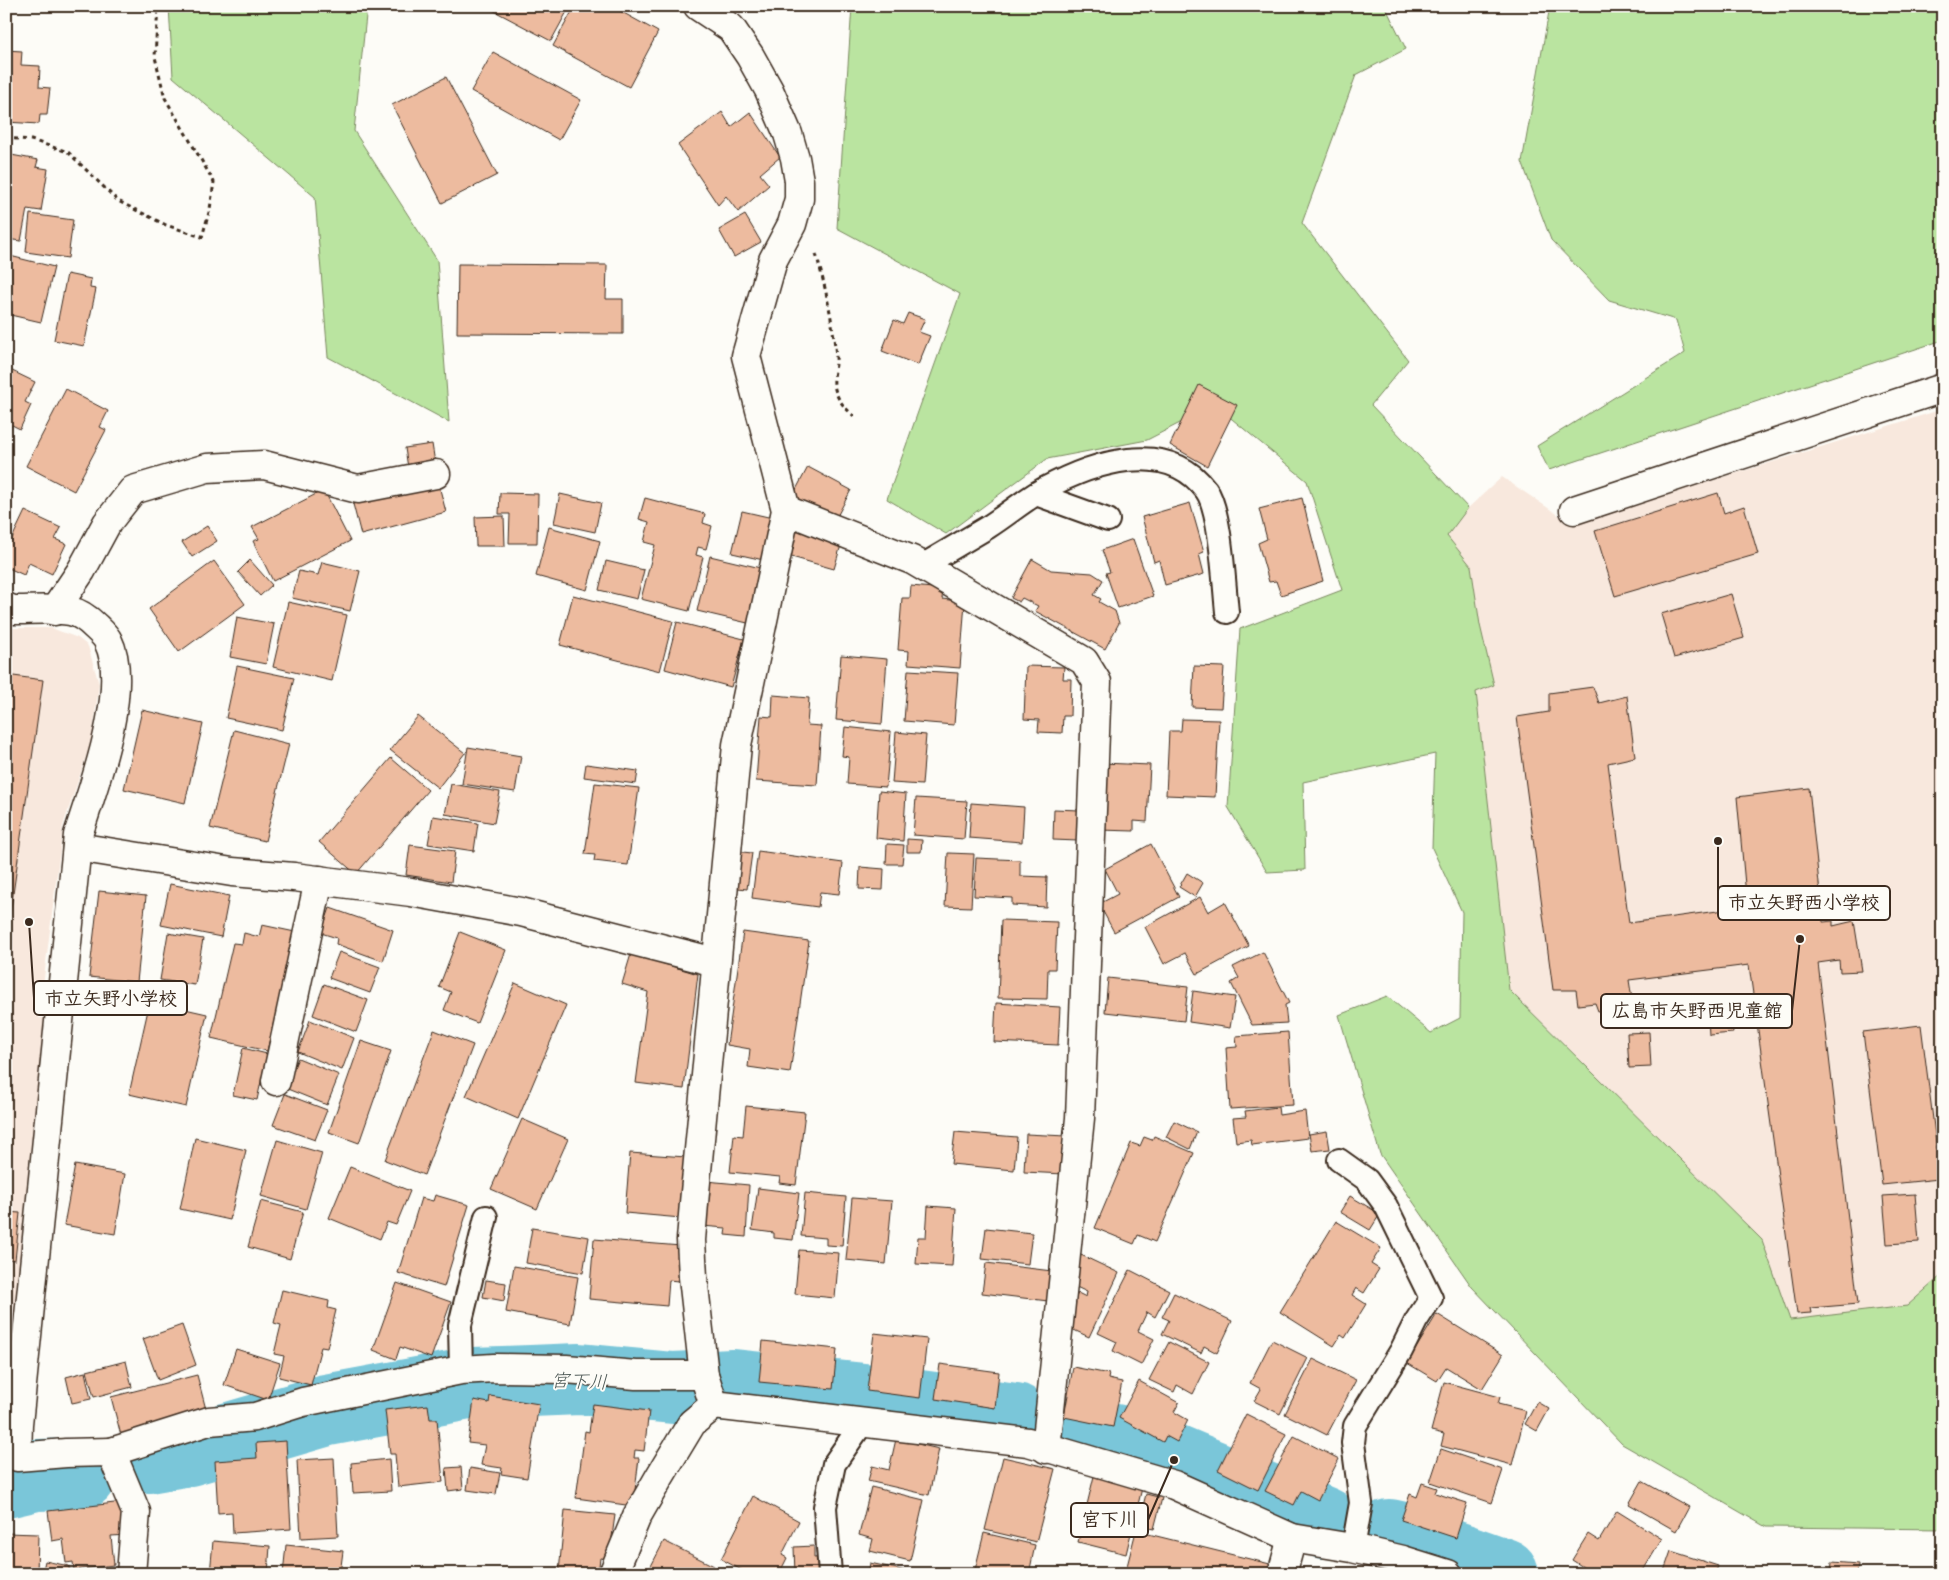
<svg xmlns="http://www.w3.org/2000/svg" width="1949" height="1580" font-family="'Architects Daughter','Klee One',sans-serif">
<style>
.built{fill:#f8e8dd}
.green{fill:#bae4a0;stroke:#7a875f}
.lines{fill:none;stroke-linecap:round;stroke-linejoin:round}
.river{stroke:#7ac6d9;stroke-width:72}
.building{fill:#edbb9f;stroke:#3b2a1e}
.service-casing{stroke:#3b2a1e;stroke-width:26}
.minor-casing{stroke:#3b2a1e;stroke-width:31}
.path{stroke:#3b2a1e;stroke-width:3;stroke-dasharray:4 4;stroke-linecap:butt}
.service{stroke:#fdfcf7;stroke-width:22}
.minor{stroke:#fdfcf7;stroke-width:28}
.labels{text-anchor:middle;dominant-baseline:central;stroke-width:4;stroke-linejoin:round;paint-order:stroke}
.water-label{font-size:19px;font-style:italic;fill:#4e5956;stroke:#fdfcf7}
.leader{fill:none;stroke:#3b2a1e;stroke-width:2}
.callout-dot{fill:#3b2a1e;stroke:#fdfcf7;stroke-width:2}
.callout{fill:#fdfcf7;stroke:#3b2a1e;stroke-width:2}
.callout-label{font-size:19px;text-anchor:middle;font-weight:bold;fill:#3b2a1e}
</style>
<rect width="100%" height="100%" fill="#fdfcf7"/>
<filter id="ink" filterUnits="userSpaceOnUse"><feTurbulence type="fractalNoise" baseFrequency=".02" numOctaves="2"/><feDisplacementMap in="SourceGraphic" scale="10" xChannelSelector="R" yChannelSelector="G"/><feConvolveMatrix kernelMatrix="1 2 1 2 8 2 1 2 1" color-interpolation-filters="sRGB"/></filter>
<g filter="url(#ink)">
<g class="built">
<polygon points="1943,409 1943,1274 1907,1307 1789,1320 1762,1240 1509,990 1476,692 1494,685 1480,625 1471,566 1447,536 1468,508 1502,477 1572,524"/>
<polygon points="6,626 11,628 51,628 78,638 88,646 99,684 92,739 63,826 39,1018 48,1018 6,1379"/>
</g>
<g class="green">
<polygon points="169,6 367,6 354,131 437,260 449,422 328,357 315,197 173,77"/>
<polygon points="852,6 1385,6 1406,49 1356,75 1302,223 1408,360 1371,405 1468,508 1447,536 1471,566 1480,625 1494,685 1476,692 1509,990 1762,1240 1790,1320 1907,1306 1943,1274 1943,1529 1766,1527 1622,1444 1472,1287 1380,1154 1339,1015 1387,996 1431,1033 1460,1018 1462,912 1432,848 1435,754 1303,782 1305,870 1267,872 1228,807 1240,629 1342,590 1307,481 1215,405 1147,440 1047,459 946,534 887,499 960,294 837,228"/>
<polygon points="1550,6 1943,6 1943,340 1549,470 1537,446 1685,353 1676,320 1609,300 1551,240 1522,162"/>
</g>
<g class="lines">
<g class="river">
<polyline points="1080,1433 1125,1442 1174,1460 1324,1523"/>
<polyline points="148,1457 189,1450 327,1410 473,1383 531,1381 579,1379 673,1388 733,1385 882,1401 1015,1419"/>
<polyline points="6,1482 36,1475 81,1474"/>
<polyline points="1389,1535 1398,1537 1503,1574"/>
</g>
</g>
<g class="building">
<polygon points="485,6 570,6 551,41"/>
<polygon points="575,6 611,6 658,32 629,87 553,46"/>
<polygon points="6,50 22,51 21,65 40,66 39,87 50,88 47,115 40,115 39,124 6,122"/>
<polygon points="493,52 581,100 559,140 471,91"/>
<polygon points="446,77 497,175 442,203 392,105"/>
<polygon points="722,112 731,127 750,112 780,157 760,174 769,185 738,212 726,196 718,205 678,145"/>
<polygon points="6,154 38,160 36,167 48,169 41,211 27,209 21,241 6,239"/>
<polygon points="30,214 73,220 68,258 26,252"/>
<polygon points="745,215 761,242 734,257 719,230"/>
<polygon points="6,255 54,267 41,322 6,314"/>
<polygon points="458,264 607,265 606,299 623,299 623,334 457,333"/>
<polygon points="67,274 91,279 90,288 96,289 84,346 54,340"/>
<polygon points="908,313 925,319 919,332 930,336 918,365 882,351 894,320 903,324"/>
<polygon points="6,368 35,382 25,402 31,405 20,429 12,425 6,438"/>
<polygon points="1199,385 1237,405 1207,466 1170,445"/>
<polygon points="66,389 108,411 100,427 106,430 74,491 26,466"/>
<polygon points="432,444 435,463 408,468 405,448"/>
<polygon points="808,467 851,490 834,522 791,499"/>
<polygon points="438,482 446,512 361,535 353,504"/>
<polygon points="324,490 350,541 273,581 253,541 259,539 252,527"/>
<polygon points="500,493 538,494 537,543 509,543 510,514 499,514"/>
<polygon points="1718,493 1724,513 1744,506 1758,554 1615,596 1595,531"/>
<polygon points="560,494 601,503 595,532 554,523"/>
<polygon points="645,498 705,514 703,523 712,526 706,549 698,547 696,555 703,557 689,611 641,599 655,545 644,542 649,522 639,519"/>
<polygon points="1302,498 1323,581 1281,595 1276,581 1269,582 1258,543 1267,539 1259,509"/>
<polygon points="1190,503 1204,552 1199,554 1204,574 1165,585 1159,560 1154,562 1142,517"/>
<polygon points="25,511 61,528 55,539 66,544 52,574 29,563 24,575 6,567 6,551"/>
<polygon points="742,511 777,519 768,561 732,553"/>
<polygon points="504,516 505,546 476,546 475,517"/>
<polygon points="797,524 843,538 834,569 788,556"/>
<polygon points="207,526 217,541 192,557 182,542"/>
<polygon points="549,527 600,541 587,590 536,576"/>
<polygon points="1133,539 1153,596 1118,608 1106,573 1110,572 1102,550"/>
<polygon points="710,556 769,570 756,625 697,611"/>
<polygon points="1032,559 1051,570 1092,573 1103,580 1094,595 1101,599 1099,602 1115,611 1119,623 1105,649 1035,611 1038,606 1022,598 1019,602 1011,598"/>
<polygon points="250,560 272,585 260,596 238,572"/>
<polygon points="214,561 245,604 179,652 149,609"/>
<polygon points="606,561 644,570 637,599 599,590"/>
<polygon points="322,562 360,571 350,611 292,598 299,571 318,575"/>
<polygon points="911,586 943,589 942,599 965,602 960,668 908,664 909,651 898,650 902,598 910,598"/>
<polygon points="1731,594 1744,638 1674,658 1661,614"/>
<polygon points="573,595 673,621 660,671 560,645"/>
<polygon points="288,602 347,615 332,681 273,667"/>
<polygon points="237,617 274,624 266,664 230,657"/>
<polygon points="677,622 744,639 731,687 665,669"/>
<polygon points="841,655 887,659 882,724 836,720"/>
<polygon points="237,666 294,678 282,730 226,718"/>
<polygon points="1026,666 1064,667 1063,679 1071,679 1070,716 1063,716 1062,733 1038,732 1039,720 1024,719"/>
<polygon points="1194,666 1224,667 1221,708 1192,707"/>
<polygon points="908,670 958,673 954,725 904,721"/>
<polygon points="6,675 43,680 6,944"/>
<polygon points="1593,687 1599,703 1627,696 1635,757 1608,763 1629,923 1747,907 1737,797 1809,788 1823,922 1833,921 1833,926 1854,921 1862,971 1840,972 1839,960 1818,963 1858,1304 1810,1308 1811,1313 1797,1314 1749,965 1629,980 1633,1006 1598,1011 1595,1003 1578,1005 1576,990 1553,990 1517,717 1549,712 1549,693"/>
<polygon points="773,695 809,698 807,725 821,726 817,785 756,781 761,716 772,717"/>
<polygon points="142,710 203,724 185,803 124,789"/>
<polygon points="418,716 465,753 438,788 390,750"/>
<polygon points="1182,719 1219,720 1215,797 1166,795 1169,731 1181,731"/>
<polygon points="845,727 891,732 886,787 847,784 849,757 842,756"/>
<polygon points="234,730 289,744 265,841 210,828"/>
<polygon points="896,732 926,735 922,785 892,783"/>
<polygon points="468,747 521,756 515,792 462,784"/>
<polygon points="391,758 428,790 356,874 319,842"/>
<polygon points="1102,763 1150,765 1147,822 1134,821 1134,831 1099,830"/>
<polygon points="586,764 638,771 636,784 584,777"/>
<polygon points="595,783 639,788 628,865 594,861 595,855 585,854"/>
<polygon points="451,784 500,792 494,823 445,814"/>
<polygon points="879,791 906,794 903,841 876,838"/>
<polygon points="916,798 967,801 964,839 913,835"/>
<polygon points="971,803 1024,807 1022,842 969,838"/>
<polygon points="1054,809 1079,810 1078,841 1053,840"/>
<polygon points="433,816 478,823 474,851 428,844"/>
<polygon points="907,839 922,840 921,852 907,852"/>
<polygon points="887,844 904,845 902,864 886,864"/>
<polygon points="1151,844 1179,897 1114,932 1099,904 1118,894 1105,869"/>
<polygon points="410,845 455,851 451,882 406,875"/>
<polygon points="733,851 752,853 747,889 729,887"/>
<polygon points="758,851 843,863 839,894 820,892 818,907 752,898"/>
<polygon points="948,853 974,854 971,907 945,906"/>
<polygon points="976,858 1020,860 1020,876 1047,877 1046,907 1012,905 1012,898 974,896"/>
<polygon points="860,867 884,869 883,890 859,889"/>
<polygon points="1187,873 1203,883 1195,897 1179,887"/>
<polygon points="170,884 229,896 221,937 161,925"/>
<polygon points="99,891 146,896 137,982 89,977"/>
<polygon points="1200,897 1208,912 1225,902 1249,946 1197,974 1185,953 1164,964 1145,927"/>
<polygon points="330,908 393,930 383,961 336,944 337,938 321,933"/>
<polygon points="1001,920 1057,922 1055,969 1048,969 1047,999 998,998"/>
<polygon points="262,925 295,932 267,1051 211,1038 233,943 242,944 244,933 259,937"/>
<polygon points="460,932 506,950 477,1023 444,1010 451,992 439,987"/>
<polygon points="743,932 809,941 790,1073 748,1067 750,1049 727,1045"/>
<polygon points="168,933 203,939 195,985 160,980"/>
<polygon points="339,952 380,967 370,993 329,978"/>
<polygon points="1263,952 1289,1003 1285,1005 1287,1023 1252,1025 1231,983 1239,978 1233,967"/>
<polygon points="631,954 698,974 684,1089 636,1083 648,992 622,984"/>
<polygon points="1108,978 1188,987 1184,1021 1105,1012"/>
<polygon points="515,983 566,1005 518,1119 466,1096"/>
<polygon points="324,984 368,1000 356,1032 313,1015"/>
<polygon points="1193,991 1235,997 1230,1028 1189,1022"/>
<polygon points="1731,999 1733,1033 1709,1035 1707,1001"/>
<polygon points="150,1001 207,1014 186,1107 129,1094"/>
<polygon points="996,1003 1060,1007 1058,1045 994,1042"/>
<polygon points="310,1020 354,1038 342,1070 298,1052"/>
<polygon points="1921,1025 1937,1151 1943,1150 1943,1171 1937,1171 1939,1179 1882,1185 1863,1032"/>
<polygon points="434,1030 473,1045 424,1175 385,1160"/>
<polygon points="1288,1032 1293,1105 1230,1109 1226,1048 1237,1047 1236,1036"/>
<polygon points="1649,1032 1651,1067 1629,1068 1627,1033"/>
<polygon points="361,1041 391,1051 359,1143 329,1132"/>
<polygon points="243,1048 267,1054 257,1100 233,1095"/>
<polygon points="298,1058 339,1075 327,1105 285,1088"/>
<polygon points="285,1094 327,1110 315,1140 273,1125"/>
<polygon points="746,1106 805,1112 796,1185 779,1183 780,1177 730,1172 734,1135 743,1136"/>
<polygon points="1278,1107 1279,1115 1305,1111 1308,1138 1252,1145 1251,1140 1236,1142 1233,1118 1246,1117 1245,1111"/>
<polygon points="522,1119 568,1139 537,1209 491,1189"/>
<polygon points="1174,1121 1197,1132 1190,1149 1166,1137"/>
<polygon points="1327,1131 1330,1149 1312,1151 1309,1134"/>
<polygon points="955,1132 1017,1137 1014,1170 951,1164"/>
<polygon points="1026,1134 1066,1136 1064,1174 1024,1172"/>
<polygon points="1154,1136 1194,1153 1155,1242 1138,1235 1134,1244 1095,1228 1131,1143 1140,1146 1144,1137 1152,1140"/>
<polygon points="195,1138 246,1150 230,1220 180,1209"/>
<polygon points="277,1140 322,1153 306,1209 261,1196"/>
<polygon points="630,1153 686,1157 681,1218 625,1213"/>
<polygon points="75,1165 125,1174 115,1234 64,1225"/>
<polygon points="350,1167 410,1191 396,1225 387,1222 380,1239 329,1218"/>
<polygon points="706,1181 749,1185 746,1237 725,1235 726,1228 702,1226"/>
<polygon points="758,1188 799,1193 793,1240 774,1238 774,1233 752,1230"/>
<polygon points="805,1193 846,1197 842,1246 826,1245 826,1238 801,1236"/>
<polygon points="1915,1194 1919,1242 1887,1244 1883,1196"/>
<polygon points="435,1195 469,1205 444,1287 398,1273 421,1198 433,1201"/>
<polygon points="1350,1196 1380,1214 1370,1230 1340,1212"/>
<polygon points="852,1198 892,1201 886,1264 846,1260"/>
<polygon points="261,1201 303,1212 290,1259 248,1247"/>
<polygon points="928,1206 956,1208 952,1266 916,1264 918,1237 926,1237"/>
<polygon points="6,1212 20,1213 15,1260 6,1259"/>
<polygon points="1336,1221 1381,1248 1371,1264 1379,1269 1364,1293 1356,1288 1352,1295 1366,1304 1345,1338 1341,1335 1334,1346 1280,1312"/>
<polygon points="532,1228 589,1237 583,1273 526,1263"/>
<polygon points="986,1228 1032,1233 1028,1264 982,1259"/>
<polygon points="594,1239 681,1246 678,1281 669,1280 667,1306 589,1299"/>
<polygon points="799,1250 839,1253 835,1298 795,1294"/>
<polygon points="1081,1255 1119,1273 1089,1337 1063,1325 1078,1293 1086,1297 1087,1292 1068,1283"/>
<polygon points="986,1263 1052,1271 1048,1301 982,1293"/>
<polygon points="514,1266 578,1277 570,1324 506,1312"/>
<polygon points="1130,1270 1169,1290 1155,1317 1147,1312 1138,1331 1154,1339 1141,1365 1113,1351 1117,1342 1098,1333"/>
<polygon points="486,1280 506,1283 504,1301 483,1297"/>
<polygon points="397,1283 451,1302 431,1358 400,1347 396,1359 373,1350"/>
<polygon points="282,1290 329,1301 328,1308 336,1310 327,1348 321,1347 311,1385 279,1377 284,1356 274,1354 281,1325 274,1323"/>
<polygon points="1174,1293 1232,1321 1217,1353 1204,1346 1201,1353 1162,1334 1169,1320 1162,1317"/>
<polygon points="1437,1314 1503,1355 1482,1389 1446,1367 1437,1381 1407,1363"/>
<polygon points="182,1325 196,1365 158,1380 143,1339"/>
<polygon points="874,1333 927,1339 920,1398 867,1391"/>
<polygon points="1272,1340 1308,1358 1280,1414 1254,1401 1261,1389 1250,1383"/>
<polygon points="763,1341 837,1349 833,1389 759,1382"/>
<polygon points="1169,1342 1209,1362 1193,1394 1177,1385 1174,1392 1149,1380"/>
<polygon points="236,1349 280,1363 268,1400 224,1385"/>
<polygon points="1313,1359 1356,1380 1327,1435 1285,1414"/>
<polygon points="126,1361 132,1387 94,1397 87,1371"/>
<polygon points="940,1364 999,1372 995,1408 935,1399"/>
<polygon points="1073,1367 1109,1374 1108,1379 1122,1382 1113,1427 1064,1417"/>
<polygon points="85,1372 91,1399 72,1403 66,1377"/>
<polygon points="197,1375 209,1421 123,1443 111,1397"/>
<polygon points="1139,1381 1179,1403 1174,1412 1188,1420 1177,1442 1166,1436 1163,1442 1119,1418"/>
<polygon points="1444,1382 1500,1397 1498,1404 1526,1411 1512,1465 1441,1446 1444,1434 1431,1431"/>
<polygon points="490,1396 539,1404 527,1478 501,1474 502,1468 481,1465 485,1445 468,1443 474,1400 489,1403"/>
<polygon points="1537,1402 1549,1409 1537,1431 1525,1424"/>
<polygon points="593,1404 649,1411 644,1451 635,1450 634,1458 639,1458 633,1506 576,1498 585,1431 589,1432"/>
<polygon points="428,1405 430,1419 437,1419 443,1482 398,1487 395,1454 390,1454 385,1410"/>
<polygon points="1246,1414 1286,1434 1258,1490 1218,1470"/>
<polygon points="1294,1436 1339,1459 1318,1500 1301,1491 1294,1505 1265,1491"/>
<polygon points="896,1439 939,1449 929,1495 868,1481 872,1466 889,1470"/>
<polygon points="286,1441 291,1529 233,1533 232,1512 218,1513 215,1461 257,1458 256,1443"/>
<polygon points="1441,1449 1503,1470 1492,1503 1430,1482"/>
<polygon points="1003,1457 1055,1469 1036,1542 985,1530"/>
<polygon points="334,1458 338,1536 301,1538 297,1460"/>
<polygon points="389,1459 391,1491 353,1493 351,1463"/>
<polygon points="461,1467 463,1489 448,1491 446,1468"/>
<polygon points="470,1468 500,1473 496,1494 467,1490"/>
<polygon points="1094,1476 1142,1488 1126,1554 1078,1542"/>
<polygon points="1642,1481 1689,1507 1676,1531 1629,1504"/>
<polygon points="1422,1483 1437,1488 1435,1493 1467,1503 1456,1538 1401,1520 1410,1494 1417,1497"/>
<polygon points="871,1487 924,1500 910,1561 870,1551 873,1539 859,1535"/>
<polygon points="1146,1494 1162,1498 1154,1529 1138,1526"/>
<polygon points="753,1496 799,1521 782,1555 787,1558 779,1574 749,1574 721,1559"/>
<polygon points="123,1502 127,1535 111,1536 114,1565 74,1570 73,1562 66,1563 63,1539 52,1541 48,1511"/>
<polygon points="565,1510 615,1515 609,1559 600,1558 598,1574 559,1572"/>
<polygon points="1617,1511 1662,1539 1641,1574 1594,1574 1572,1560 1588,1534 1599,1541"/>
<polygon points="1136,1531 1270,1564 1268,1574 1125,1574"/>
<polygon points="6,1533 38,1534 37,1574 6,1574"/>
<polygon points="984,1533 1035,1545 1029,1574 974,1574"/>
<polygon points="213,1541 270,1546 268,1574 210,1574"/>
<polygon points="664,1541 714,1566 710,1574 656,1574 649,1570"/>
<polygon points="286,1545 343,1551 340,1574 283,1574"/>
<polygon points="814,1546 814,1558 822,1557 822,1574 795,1574 794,1547"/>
<polygon points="1671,1551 1718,1566 1715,1574 1663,1574"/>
<polygon points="45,1561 69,1566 69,1569 94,1574 42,1574"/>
<polygon points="1832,1562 1858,1564 1857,1574 1831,1574"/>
<polygon points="870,1563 911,1572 910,1574 868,1574"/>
</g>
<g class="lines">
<defs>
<g id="service">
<polyline points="1036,494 1108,520"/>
<path d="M922,566c22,-13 44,-26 66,-39 19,-12 36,-27 56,-38 48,-26 123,-52 162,1 15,20 18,95 21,122"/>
<polyline points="1339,1160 1367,1180 1386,1206 1431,1298 1416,1321 1401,1351 1355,1426 1353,1443 1361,1503 1355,1537 1352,1548"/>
<polyline points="461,1370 460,1325 486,1217"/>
<polyline points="830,1574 825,1507 834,1464 863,1422"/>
</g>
<g id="minor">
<polyline points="698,6 731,28 750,56 769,90 788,134 795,158 799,181 799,199 792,224 773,260 746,356 786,510 737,745 694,1203 691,1240 693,1277 704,1375 714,1405 1028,1442 1174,1485 1292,1538 1352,1548 1403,1560 1448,1574"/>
<polyline points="786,510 912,560 1084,661 1097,682 1080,1118 1046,1449"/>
<polyline points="1574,510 1943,388"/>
<path d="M6,607l7,3c18,0 40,-2 57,1 11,2 19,9 26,16 4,4 10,9 12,14 23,46 -15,147 -30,194l-60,589 -1,33 49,-4 45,-1"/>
<polyline points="54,611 81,571 107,523 133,490 207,468 264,465 358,489 436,474"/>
<polyline points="77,847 232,872 294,877 411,892 521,912 715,962"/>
<polyline points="276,1081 319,880"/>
<polyline points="131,1574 136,1512 111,1452 209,1421 255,1417 303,1402 461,1370 494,1368 566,1369 636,1375 704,1375"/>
<polyline points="613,1574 637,1516 660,1476 692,1423 714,1405"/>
<polyline points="1282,1574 1292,1538"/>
</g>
</defs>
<use href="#service" class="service-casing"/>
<use href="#minor" class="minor-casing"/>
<g class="path">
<polyline points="6,138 31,140 68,152 118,201 166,225 202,237 210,209 214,182 165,98 155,57 158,6"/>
<path d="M816,254c10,34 17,68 20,103 1,9 -3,19 -2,27 2,15 10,23 20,32"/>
</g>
<use href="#service" class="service"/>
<use href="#minor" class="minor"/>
</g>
</g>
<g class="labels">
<g class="water-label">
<text transform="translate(579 1382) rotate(2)">宮下川</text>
</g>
</g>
<path class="leader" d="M1718 841L1718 903M29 922L34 998M1800 939L1792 1011M1174 1460L1148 1520"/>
<g class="callout-dot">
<circle cx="1718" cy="841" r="5"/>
<circle cx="29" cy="922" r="5"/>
<circle cx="1800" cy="939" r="5"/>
<circle cx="1174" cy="1460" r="5"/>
</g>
<g class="callout">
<rect x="1718" y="886" width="172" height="34" rx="5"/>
<rect x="34" y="981" width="153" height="34" rx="5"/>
<rect x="1601" y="994" width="191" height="34" rx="5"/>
<rect x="1071" y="1503" width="77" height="34" rx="5"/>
</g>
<g class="callout-label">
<text x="1804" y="909">市立矢野西小学校</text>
<text x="111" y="1005">市立矢野小学校</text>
<text x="1697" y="1017">広島市矢野西児童館</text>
<text x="1110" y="1526">宮下川</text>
</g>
<rect width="1949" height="1580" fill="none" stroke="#fdfcf7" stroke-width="25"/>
<rect x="12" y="12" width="1924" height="1555" fill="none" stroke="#3b2a1e" stroke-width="2" filter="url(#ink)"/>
</svg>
